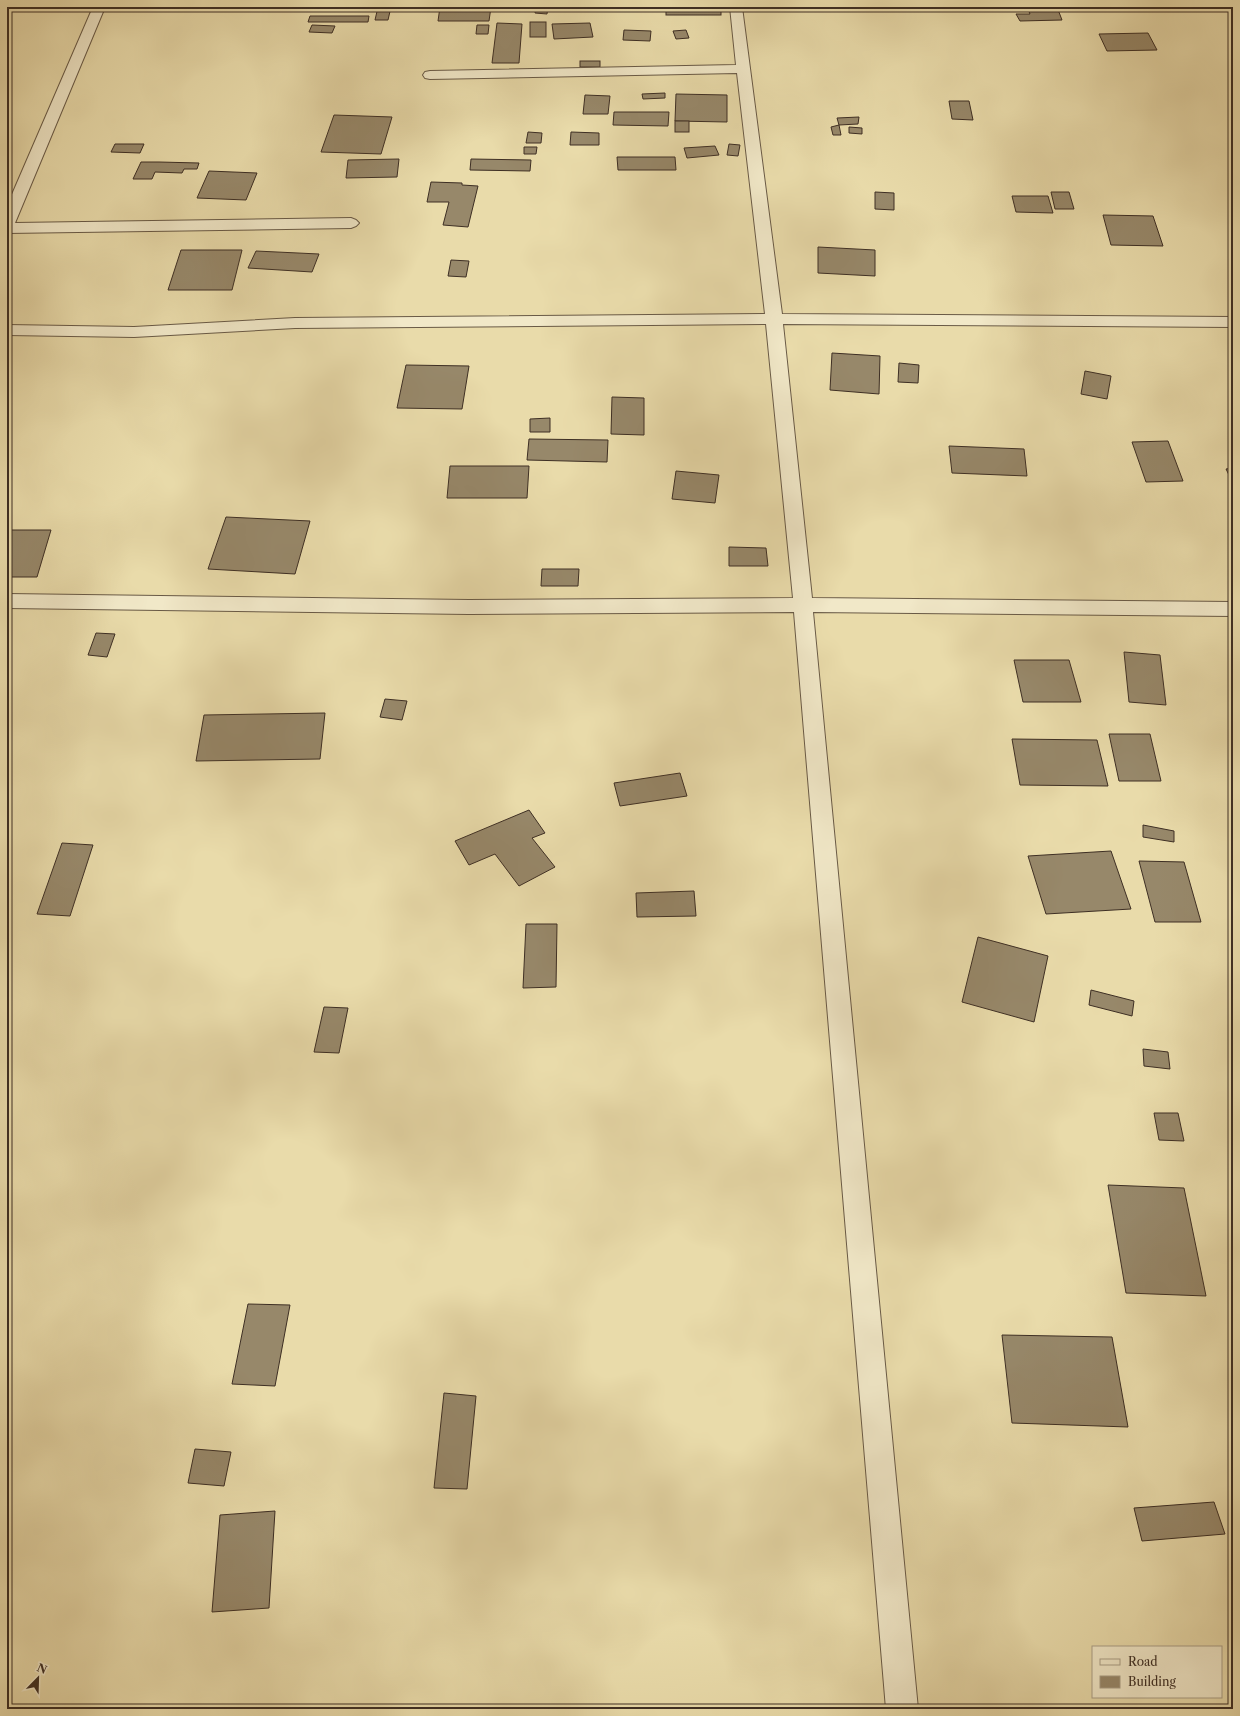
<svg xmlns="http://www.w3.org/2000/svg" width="1240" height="1716" font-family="'Libre Caslon Text',serif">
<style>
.building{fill:#97886a;stroke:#3e2f24}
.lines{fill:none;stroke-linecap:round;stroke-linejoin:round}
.street-casing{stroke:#695a46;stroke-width:2}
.street{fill:#f1e8c8;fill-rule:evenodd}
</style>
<rect width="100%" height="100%" fill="#e9dbaa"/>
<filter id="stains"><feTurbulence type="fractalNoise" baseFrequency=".005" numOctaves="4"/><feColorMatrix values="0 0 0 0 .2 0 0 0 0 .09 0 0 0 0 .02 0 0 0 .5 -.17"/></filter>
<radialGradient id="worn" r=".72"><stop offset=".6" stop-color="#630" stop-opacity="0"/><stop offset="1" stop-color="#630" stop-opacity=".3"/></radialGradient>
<g class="building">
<polygon points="378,7 391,7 388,20 375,20"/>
<polygon points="440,7 491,7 489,21 438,21"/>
<polygon points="536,7 548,7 547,14 535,13"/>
<rect x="666" y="7" width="55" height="8"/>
<polygon points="1027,7 1057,7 1062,20 1020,21 1016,14 1030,14"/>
<polygon points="310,16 369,16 368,22 308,22"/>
<rect x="530" y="22" width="16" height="15"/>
<polygon points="497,23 522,24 519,63 492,63"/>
<polygon points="590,23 593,37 554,39 552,24"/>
<polygon points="312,25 335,26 332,33 309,32"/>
<polygon points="477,25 489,25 488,34 476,34"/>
<polygon points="624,30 651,31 650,41 623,40"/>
<polygon points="686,30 689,38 676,39 673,31"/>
<polygon points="1148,33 1157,50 1107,51 1099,34"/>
<rect x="580" y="61" width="20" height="6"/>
<polygon points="665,93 665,98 643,99 642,94"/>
<polygon points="676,94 727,95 727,122 675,121"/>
<polygon points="585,95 610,96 608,114 583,114"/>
<polygon points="949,101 969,101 973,120 952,119"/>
<polygon points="614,112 669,112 668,126 613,125"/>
<polygon points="334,115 392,117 381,154 321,152"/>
<polygon points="859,117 858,124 839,125 837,118"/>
<rect x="675" y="121" width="14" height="11"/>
<polygon points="839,125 841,135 833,135 831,127"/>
<polygon points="849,127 862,128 862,134 849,133"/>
<polygon points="528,132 542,133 541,143 526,143"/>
<polygon points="571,132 599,133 599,145 570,145"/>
<polygon points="115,144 144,144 140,153 111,152"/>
<polygon points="729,144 740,145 738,156 727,155"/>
<polygon points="715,146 719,155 687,158 684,148"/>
<polygon points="524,147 537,147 536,154 524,154"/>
<polygon points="617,157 675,157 676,170 618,170"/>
<polygon points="399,159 397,177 346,178 348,160"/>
<polygon points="471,159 531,160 530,171 470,170"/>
<polygon points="141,162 159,162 199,163 197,169 184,169 182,173 155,172 152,179 133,179"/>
<polygon points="209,171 257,173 246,200 197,198"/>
<polygon points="431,182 462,183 462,185 478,186 468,227 443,225 449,202 427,202"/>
<polygon points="875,192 894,193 894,210 875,209"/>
<polygon points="1051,192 1069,192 1074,209 1055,209"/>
<polygon points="1012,196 1048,196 1053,213 1016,212"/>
<polygon points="1103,215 1153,216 1163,246 1111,245"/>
<polygon points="818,247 875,250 875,276 818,273"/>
<polygon points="181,250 242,250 232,290 168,290"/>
<polygon points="256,251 319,254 312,272 248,268"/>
<polygon points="451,260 469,261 466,277 448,276"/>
<polygon points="832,353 880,356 879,394 830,390"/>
<polygon points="899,363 919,365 918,383 898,382"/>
<polygon points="406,365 469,366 462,409 397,408"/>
<polygon points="1085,371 1111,376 1107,399 1081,394"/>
<polygon points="612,397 644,398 644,435 611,434"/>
<polygon points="550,418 550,432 530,432 530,419"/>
<polygon points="529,439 608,440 607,462 527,460"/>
<polygon points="1168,441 1183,481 1146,482 1132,442"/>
<polygon points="949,446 1024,449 1027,476 952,473"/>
<polygon points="450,466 529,466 527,498 447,498"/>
<polygon points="1233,468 1233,483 1226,469"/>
<polygon points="676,471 719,475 715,503 672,499"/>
<polygon points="226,517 310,521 295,574 208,569"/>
<polygon points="7,530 51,530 37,577 7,577"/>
<polygon points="729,547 766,548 768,566 729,566"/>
<polygon points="542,569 579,569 578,586 541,586"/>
<polygon points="96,633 115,634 107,657 88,655"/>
<polygon points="1124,652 1160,655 1166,705 1129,702"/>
<polygon points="1014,660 1069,660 1081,702 1023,702"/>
<polygon points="385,699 407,701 402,720 380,717"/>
<polygon points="325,713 320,759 196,761 204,715"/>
<polygon points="1109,734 1150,734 1161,781 1119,781"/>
<polygon points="1012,739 1097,740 1108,786 1020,785"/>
<polygon points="680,773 687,796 620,806 614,783"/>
<polygon points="529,810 545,833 532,838 555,867 519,886 495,854 469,865 455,841"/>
<polygon points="1143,825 1174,831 1174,842 1143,837"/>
<polygon points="62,843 93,845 70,916 37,914"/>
<polygon points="1111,851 1131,909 1046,914 1028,856"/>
<polygon points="1139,861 1184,862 1201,922 1155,922"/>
<polygon points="694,891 696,916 637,917 636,893"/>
<polygon points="526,924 557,924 556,987 523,988"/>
<polygon points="978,937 1048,956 1034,1022 962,1002"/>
<polygon points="1091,990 1134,1001 1132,1016 1089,1005"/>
<polygon points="324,1007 348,1008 339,1053 314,1052"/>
<polygon points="1143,1049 1168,1052 1170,1069 1144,1066"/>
<polygon points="1154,1113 1178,1113 1184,1141 1159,1140"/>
<polygon points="1108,1185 1184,1188 1206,1296 1126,1293"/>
<polygon points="248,1304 290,1305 275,1386 232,1384"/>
<polygon points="1002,1335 1112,1337 1128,1427 1012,1423"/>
<polygon points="444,1393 476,1396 467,1489 434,1488"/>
<polygon points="195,1449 231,1452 224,1486 188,1483"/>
<polygon points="1214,1502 1225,1534 1142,1541 1134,1508"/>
<polygon points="275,1511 269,1608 212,1612 220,1515"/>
</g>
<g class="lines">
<defs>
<g id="street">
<polygon points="93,7 105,7 15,223 351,218 356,220 359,223 356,226 351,228 7,233 7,206"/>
<polygon points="730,7 742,7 782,314 1233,317 1233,327 783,324 812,598 1233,602 1233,616 813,612 918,1709 886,1709 794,612 469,614 7,608 7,594 469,600 793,598 766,324 295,328 134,337 7,335 7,325 134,327 295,318 765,314 737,73 430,79 425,78 423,75 425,72 430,71 736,65"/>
</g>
</defs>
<use href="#street" class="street-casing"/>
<use href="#street" class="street"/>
</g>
<rect width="1240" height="1716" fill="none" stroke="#e9dbaa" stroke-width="24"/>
<rect x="8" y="8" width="1224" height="1700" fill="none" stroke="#3e2f24" stroke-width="2"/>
<rect x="12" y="12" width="1216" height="1692" fill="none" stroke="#3e2f24"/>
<rect x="1092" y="1646" width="130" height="52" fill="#f1e8c8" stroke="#a99e86"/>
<rect x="1100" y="1659" width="20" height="6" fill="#f1e8c8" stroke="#a99e86"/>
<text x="1128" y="1666" font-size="12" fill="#3e2f24">Road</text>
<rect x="1100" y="1676" width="20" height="12" fill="#97886a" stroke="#a99e86"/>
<text x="1128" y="1686" font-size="12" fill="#3e2f24">Building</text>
<g transform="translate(38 1678) rotate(23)" stroke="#f1e8c8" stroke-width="3" paint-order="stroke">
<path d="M0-3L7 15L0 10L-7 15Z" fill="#3e2f24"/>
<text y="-6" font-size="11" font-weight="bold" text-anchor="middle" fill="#3e2f24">N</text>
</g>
<rect width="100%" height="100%" filter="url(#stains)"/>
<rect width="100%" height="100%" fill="url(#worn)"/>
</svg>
